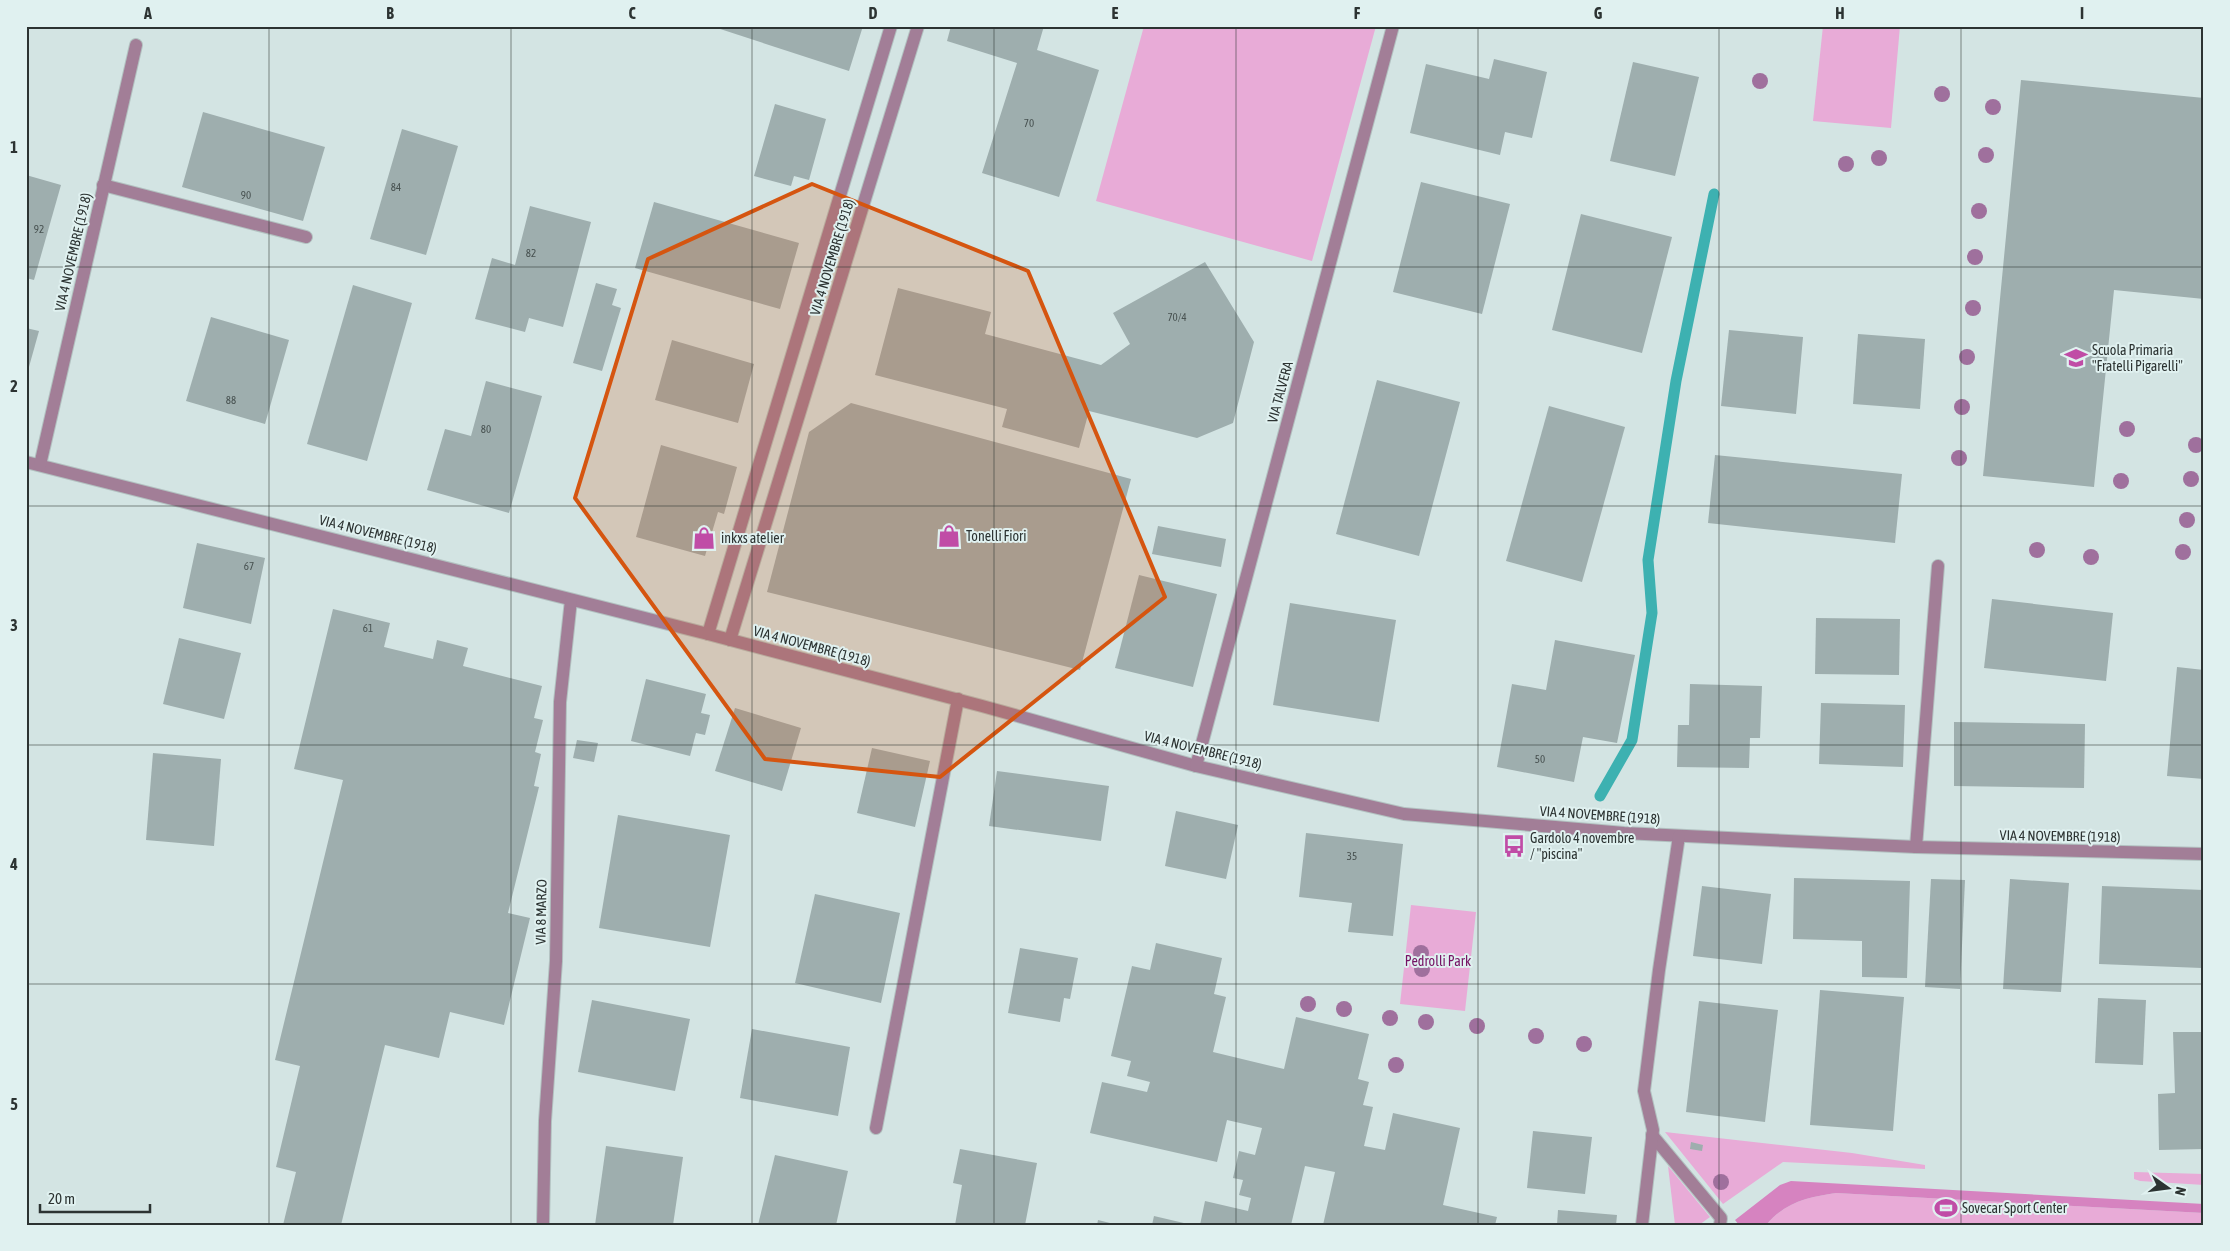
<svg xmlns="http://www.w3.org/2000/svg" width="2230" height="1251" font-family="'Asap Condensed',sans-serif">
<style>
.green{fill:#e8abd7}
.forest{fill:#d683c0}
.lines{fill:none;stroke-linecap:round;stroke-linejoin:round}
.stream{stroke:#3db1b1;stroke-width:11}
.building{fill:#9eaeae}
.minor-casing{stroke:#b2c1c0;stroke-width:14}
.minor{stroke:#a27e97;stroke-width:12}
.tree{fill:#9f709d}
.marked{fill:#d55510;fill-opacity:0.2;stroke:#d55510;stroke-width:4;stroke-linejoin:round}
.grid{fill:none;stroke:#2c3332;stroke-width:1;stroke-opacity:0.55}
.labels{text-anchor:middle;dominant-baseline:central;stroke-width:4;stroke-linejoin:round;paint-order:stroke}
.number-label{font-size:11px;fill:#485251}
.street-label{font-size:14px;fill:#2c3332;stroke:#e0f1f0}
.poi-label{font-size:14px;fill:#2c3332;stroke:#e0f1f0;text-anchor:start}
.park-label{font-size:14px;fill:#751163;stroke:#e0f1f0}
.neatline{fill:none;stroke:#2c3332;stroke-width:2}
.grid-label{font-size:16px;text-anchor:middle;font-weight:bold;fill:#2c3332}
</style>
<rect width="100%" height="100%" fill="#d3e4e3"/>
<g class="green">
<polygon points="1144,26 1376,26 1312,261 1096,201"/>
<polygon points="1823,26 1900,26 1891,128 1813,121"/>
<polygon points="1411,905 1476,912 1465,1011 1400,1004"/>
<polygon points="1665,1132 1852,1153 1925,1165 1925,1169 1783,1162 1723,1204"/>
<polygon points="1668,1166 1710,1217 1699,1225 1675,1225"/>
<polygon points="2134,1172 2204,1174 2204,1185 2140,1181 2134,1179"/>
<path d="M1836,1193l368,20v12h-438c19,-23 43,-28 70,-32z"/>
</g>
<path class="forest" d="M1791,1181l413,23v9l-368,-20c-27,4 -51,9 -70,32h-27l-4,-5 45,-35z"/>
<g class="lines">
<polyline class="stream" points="1600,796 1632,740 1652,613 1648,560 1676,381 1714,194"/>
</g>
<g class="building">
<polygon points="711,26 863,26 849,71"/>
<polygon points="951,26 1044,26 1037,50 1099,70 1059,197 982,173 1017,63 947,41"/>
<polygon points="1494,59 1547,72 1532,138 1505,132 1500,155 1410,133 1426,64 1489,79"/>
<polygon points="1633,62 1699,77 1675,176 1610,161"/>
<polygon points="2021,80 2204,98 2204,299 2114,290 2094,487 1983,476"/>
<polygon points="775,104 826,119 809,180 794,176 791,186 754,176"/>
<polygon points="203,112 325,147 303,221 182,187"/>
<polygon points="402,129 458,146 426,255 370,239"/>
<polygon points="26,175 61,185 34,280 26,278"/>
<polygon points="1421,182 1510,204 1482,314 1393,292"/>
<polygon points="654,202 799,243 780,309 635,268"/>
<polygon points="530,206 591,222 563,327 529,318 525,332 475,319 492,258 515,265"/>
<polygon points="1581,214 1672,237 1642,353 1552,330"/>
<polygon points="1205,262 1254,342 1233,423 1197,438 1089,411 1079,448 1002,427 1007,409 875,375 898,288 991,312 985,334 1101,365 1130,344 1113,313"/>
<polygon points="596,283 617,289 612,305 621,308 602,371 573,363"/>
<polygon points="353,285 412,303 367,461 307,444"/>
<polygon points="211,317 289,340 265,424 186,401"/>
<polygon points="26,328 39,331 27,374 26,374"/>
<polygon points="1729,330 1803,337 1796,414 1721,406"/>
<polygon points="1858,334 1925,339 1920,409 1853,404"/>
<polygon points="672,340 754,364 738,423 655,400"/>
<polygon points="1377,380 1460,402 1419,556 1336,534"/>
<polygon points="486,381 542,396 509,513 427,490 445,429 471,436"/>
<polygon points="851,403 1131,479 1080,670 767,592 809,432"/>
<polygon points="1549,406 1625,427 1582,582 1506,561"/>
<polygon points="661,445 737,467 724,514 718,512 705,556 636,537"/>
<polygon points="1715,455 1902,474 1895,543 1708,523"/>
<polygon points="1158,526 1226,539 1221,567 1152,554"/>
<polygon points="197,543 265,558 251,624 183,608"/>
<polygon points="1139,575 1217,594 1193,687 1115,668"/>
<polygon points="1992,599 2113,613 2106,681 1984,668"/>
<polygon points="1290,603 1396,620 1379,722 1273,705"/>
<polygon points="333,609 390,623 384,647 433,659 437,640 468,648 463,666 542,686 534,718 543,720 535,752 541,754 534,786 539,787 508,913 530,918 504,1025 450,1012 439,1058 385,1045 341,1225 283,1225 296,1172 276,1167 300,1066 275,1060 343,780 294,769"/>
<polygon points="1816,618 1900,619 1899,675 1815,674"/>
<polygon points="179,638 241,653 224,719 163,704"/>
<polygon points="1555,640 1635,655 1617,743 1583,737 1574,782 1497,767 1512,684 1546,690"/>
<polygon points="2177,667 2204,670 2204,779 2167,776"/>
<polygon points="646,679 706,694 701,713 710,715 705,735 696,733 690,756 631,741"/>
<polygon points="1690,684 1762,686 1760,738 1750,738 1749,768 1677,767 1678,725 1689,725"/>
<polygon points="1821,703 1905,705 1903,767 1819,764"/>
<polygon points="735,708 801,728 782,791 715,771"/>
<polygon points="1954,722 2085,724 2084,788 1954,786"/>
<polygon points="577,740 598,743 594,762 573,758"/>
<polygon points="872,748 930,761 915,827 857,813"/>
<polygon points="153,753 221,759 214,846 146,840"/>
<polygon points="997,771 1109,786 1101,841 989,826"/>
<polygon points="1176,811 1238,825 1226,879 1165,866"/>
<polygon points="618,815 730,835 710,947 599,928"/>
<polygon points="1306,833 1403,844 1393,936 1348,932 1352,903 1299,897"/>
<polygon points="1794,878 1910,881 1907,978 1862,977 1862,941 1793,939"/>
<polygon points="1931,879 1965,880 1960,989 1925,987"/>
<polygon points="2010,879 2069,883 2061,992 2003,989"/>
<polygon points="1702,886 1771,894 1762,964 1693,956"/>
<polygon points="2102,886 2204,890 2204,995 2201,995 2202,968 2099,964"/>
<polygon points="815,894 900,913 881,1003 795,983"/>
<polygon points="1156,943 1222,958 1214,994 1226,997 1213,1052 1284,1069 1296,1017 1369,1034 1358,1079 1369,1082 1363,1105 1373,1107 1364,1146 1385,1150 1393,1113 1460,1128 1443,1205 1497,1217 1495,1225 1323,1225 1335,1172 1305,1166 1291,1225 1200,1225 1205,1201 1248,1211 1251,1198 1239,1195 1243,1180 1233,1178 1239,1151 1255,1155 1262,1128 1227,1120 1217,1162 1090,1133 1102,1082 1147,1092 1150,1082 1127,1076 1131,1061 1111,1056 1132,966 1150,970"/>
<polygon points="1020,948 1078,958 1070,999 1064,998 1060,1022 1008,1013"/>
<polygon points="1820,990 1904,997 1893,1131 1810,1125"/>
<polygon points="2098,998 2146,1000 2143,1065 2095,1063"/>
<polygon points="592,1000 690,1019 675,1091 578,1072"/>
<polygon points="1699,1001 1778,1010 1765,1122 1686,1112"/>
<polygon points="752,1029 850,1047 838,1116 740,1098"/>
<polygon points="2173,1032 2204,1032 2204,1149 2159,1150 2158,1094 2175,1093"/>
<polygon points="1533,1131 1592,1137 1585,1194 1527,1188"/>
<polygon points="1691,1142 1703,1145 1702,1151 1690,1149"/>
<polygon points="606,1146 683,1157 673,1225 595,1225"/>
<polygon points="960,1149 1037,1163 1025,1225 955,1225 962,1185 953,1183"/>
<polygon points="775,1155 848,1171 836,1225 758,1225"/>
<polygon points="1558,1210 1617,1215 1616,1225 1557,1225"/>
<polygon points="1154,1216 1188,1224 1188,1225 1152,1225"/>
<polygon points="1098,1220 1114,1224 1114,1225 1097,1225"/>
</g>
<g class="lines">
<defs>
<g id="minor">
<polyline points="103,185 306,237"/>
<polyline points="26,462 708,634 982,706 1196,766 1404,814 1624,833 1916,847 2204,854"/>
<polyline points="40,465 136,45"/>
<polyline points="708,634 891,26"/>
<polyline points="730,640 918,26"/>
<polyline points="1196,766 1393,26"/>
<polyline points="1916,847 1938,566"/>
<polyline points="876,1128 958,699"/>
<polyline points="1652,1135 1721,1218 1720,1225"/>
<polyline points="543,1225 545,1121 556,961 560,702 571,600"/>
<polyline points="1642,1225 1653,1130 1644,1091 1659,970 1679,836"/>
</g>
</defs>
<use href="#minor" class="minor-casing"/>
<use href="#minor" class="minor"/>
</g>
<g class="tree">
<circle cx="1760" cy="81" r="8"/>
<circle cx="1942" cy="94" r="8"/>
<circle cx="1993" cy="107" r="8"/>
<circle cx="1986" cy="155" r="8"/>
<circle cx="1879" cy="158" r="8"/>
<circle cx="1846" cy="164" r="8"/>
<circle cx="1979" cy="211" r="8"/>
<circle cx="1975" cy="257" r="8"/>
<circle cx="1973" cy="308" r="8"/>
<circle cx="1967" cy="357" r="8"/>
<circle cx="1962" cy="407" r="8"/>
<circle cx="2127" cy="429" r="8"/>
<circle cx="2196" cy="445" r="8"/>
<circle cx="1959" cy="458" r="8"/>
<circle cx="2191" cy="479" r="8"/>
<circle cx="2121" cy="481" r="8"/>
<circle cx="2187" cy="520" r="8"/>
<circle cx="2037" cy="550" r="8"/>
<circle cx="2183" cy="552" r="8"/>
<circle cx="2091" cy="557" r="8"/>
<circle cx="1421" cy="953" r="8"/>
<circle cx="1422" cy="969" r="8"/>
<circle cx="1308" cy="1004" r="8"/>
<circle cx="1344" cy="1009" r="8"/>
<circle cx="1390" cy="1018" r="8"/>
<circle cx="1426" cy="1022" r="8"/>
<circle cx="1477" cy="1026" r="8"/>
<circle cx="1536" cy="1036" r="8"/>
<circle cx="1584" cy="1044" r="8"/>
<circle cx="1396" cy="1065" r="8"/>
<circle cx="1721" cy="1182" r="8"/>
</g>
<path class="marked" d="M812,184l216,87 137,326 -225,180 -175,-18 -190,-261 73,-239z"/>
<path class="grid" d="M269,26v1199M511,26v1199M752,26v1199M994,26v1199M1236,26v1199M1478,26v1199M1719,26v1199M1961,26v1199M26,267h2178M26,506h2178M26,745h2178M26,984h2178"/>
<defs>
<symbol id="school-bare" viewBox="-9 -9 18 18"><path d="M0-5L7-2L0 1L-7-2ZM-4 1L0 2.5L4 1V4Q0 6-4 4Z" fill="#c04ca6" stroke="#e0f1f0" stroke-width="2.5" paint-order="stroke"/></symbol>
<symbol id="shop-bare" viewBox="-9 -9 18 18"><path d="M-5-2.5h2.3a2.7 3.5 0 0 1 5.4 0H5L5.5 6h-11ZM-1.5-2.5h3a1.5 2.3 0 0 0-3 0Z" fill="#c04ca6" stroke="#e0f1f0" stroke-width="2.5" paint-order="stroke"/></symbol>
<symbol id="bus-bare" viewBox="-9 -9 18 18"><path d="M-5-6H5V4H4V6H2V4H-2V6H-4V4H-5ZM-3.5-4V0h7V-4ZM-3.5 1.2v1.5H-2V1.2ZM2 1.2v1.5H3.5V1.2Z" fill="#c04ca6" stroke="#e0f1f0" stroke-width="2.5" paint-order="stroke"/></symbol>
<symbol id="stadium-bare" viewBox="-9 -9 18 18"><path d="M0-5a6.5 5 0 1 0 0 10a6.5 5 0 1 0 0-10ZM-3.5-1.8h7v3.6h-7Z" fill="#c04ca6" stroke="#e0f1f0" stroke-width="2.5" paint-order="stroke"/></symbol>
</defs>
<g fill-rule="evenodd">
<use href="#school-bare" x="2060" y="342" width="32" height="32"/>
<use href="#shop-bare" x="933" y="520" width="32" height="32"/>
<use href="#shop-bare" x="688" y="522" width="32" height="32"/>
<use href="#bus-bare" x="1498" y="830" width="32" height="32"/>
<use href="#stadium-bare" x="1930" y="1192" width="32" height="32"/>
</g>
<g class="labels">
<g class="number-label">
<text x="1029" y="123">70</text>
<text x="396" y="187">84</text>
<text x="246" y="195">90</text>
<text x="39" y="229">92</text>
<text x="531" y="253">82</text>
<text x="1177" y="317">70/4</text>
<text x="231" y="400">88</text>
<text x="486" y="429">80</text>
<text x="249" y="566">67</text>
<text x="368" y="628">61</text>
<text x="1540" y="759">50</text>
<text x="1352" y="856">35</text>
</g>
<g class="street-label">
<text transform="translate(73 252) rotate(-77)">VIA 4 NOVEMBRE (1918)</text>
<text transform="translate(832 257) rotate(-73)">VIA 4 NOVEMBRE (1918)</text>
<text transform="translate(1280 392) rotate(-75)">VIA TALVERA</text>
<text transform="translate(378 534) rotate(14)">VIA 4 NOVEMBRE (1918)</text>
<text transform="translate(812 646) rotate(15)">VIA 4 NOVEMBRE (1918)</text>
<text transform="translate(1203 750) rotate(14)">VIA 4 NOVEMBRE (1918)</text>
<text transform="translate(1600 815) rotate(4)">VIA 4 NOVEMBRE (1918)</text>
<text transform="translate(2060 836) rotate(1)">VIA 4 NOVEMBRE (1918)</text>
<text transform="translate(541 912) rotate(-89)">VIA 8 MARZO</text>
</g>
<g class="poi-label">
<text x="2092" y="350">Scuola Primaria<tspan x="2092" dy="16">"Fratelli Pigarelli"</tspan></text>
<text x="966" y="536">Tonelli Fiori</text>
<text x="721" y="538">inkxs atelier</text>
<text x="1530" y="838">Gardolo 4 novembre<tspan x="1530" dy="16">/ "piscina"</tspan></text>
<text x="1962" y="1208">Sovecar Sport Center</text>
</g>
<g class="park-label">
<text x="1438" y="961">Pedrolli Park</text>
</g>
</g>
<rect width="2230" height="1251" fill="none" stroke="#e0f1f0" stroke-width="55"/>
<g transform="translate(2168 1188) rotate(104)" stroke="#e0f1f0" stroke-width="4" paint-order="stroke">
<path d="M0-4L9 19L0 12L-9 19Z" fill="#2c3332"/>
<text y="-8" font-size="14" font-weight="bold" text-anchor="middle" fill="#2c3332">N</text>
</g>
<path d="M40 1204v8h110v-8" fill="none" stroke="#2c3332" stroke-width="2.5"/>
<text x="48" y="1204" font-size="15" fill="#2c3332" stroke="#e0f1f0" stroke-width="4" paint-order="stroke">20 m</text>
<rect x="28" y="28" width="2174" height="1196" class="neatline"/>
<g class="grid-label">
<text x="148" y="19">A</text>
<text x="390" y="19">B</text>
<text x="632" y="19">C</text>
<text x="873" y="19">D</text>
<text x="1115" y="19">E</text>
<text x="1357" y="19">F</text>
<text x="1598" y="19">G</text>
<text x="1840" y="19">H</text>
<text x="2082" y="19">I</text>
<text x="14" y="153">1</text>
<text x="14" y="392">2</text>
<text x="14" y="631">3</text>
<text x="14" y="870">4</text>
<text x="14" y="1110">5</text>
</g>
</svg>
